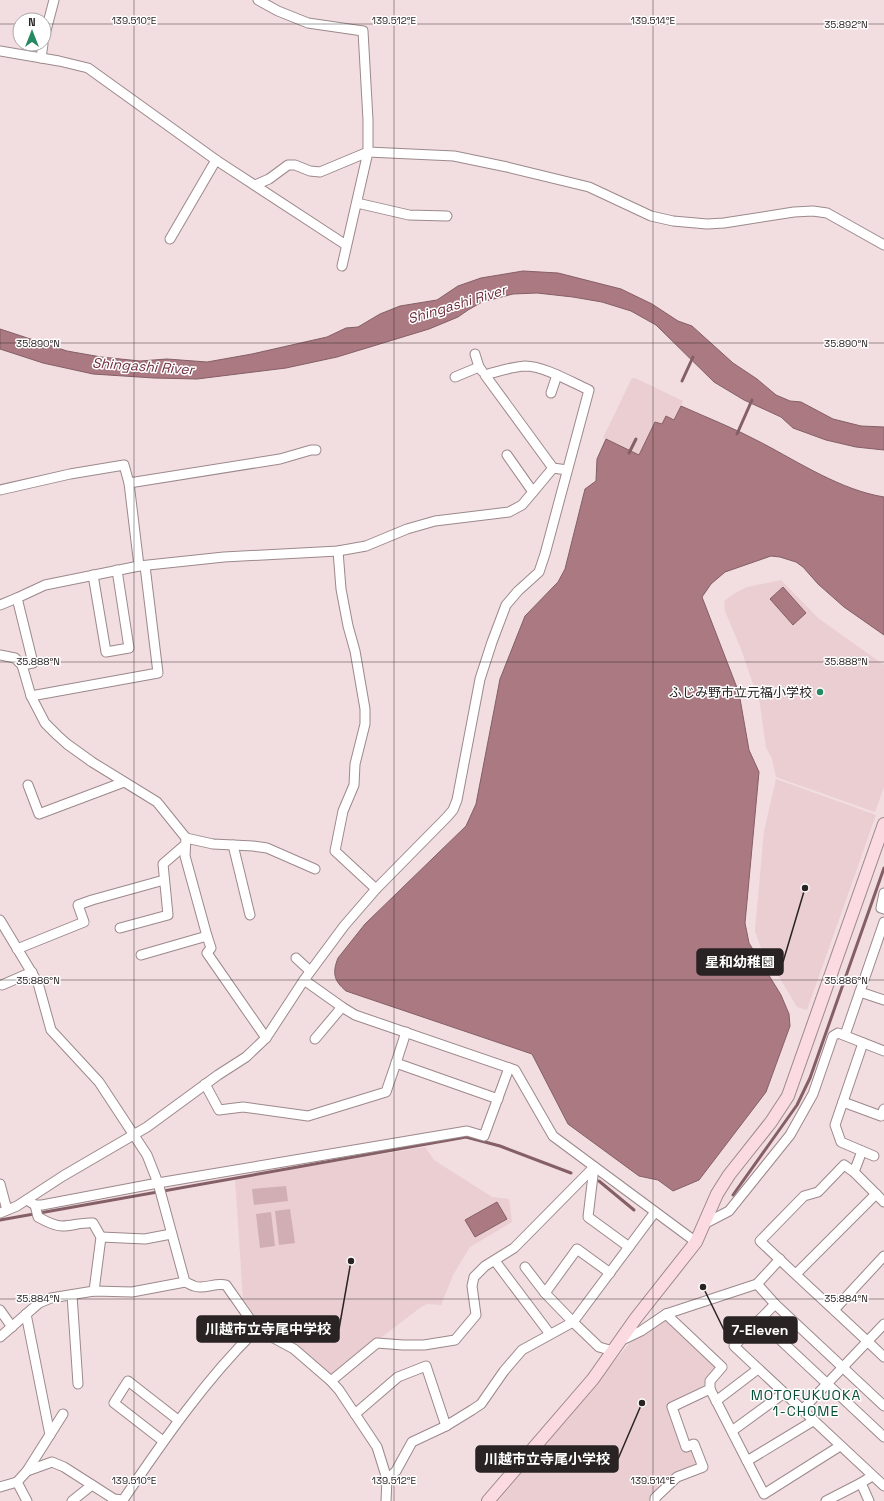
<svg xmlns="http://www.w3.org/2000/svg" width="884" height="1501" font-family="'Space Grotesk','Noto Sans JP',sans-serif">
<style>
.built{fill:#eaced2}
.green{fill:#d1aeb4}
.water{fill:#aa7981;stroke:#845f65}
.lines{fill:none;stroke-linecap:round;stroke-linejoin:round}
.stream{stroke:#845f65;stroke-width:3}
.street-casing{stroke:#9c898c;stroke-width:11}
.secondary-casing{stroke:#9c898c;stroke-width:14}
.street{stroke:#fff;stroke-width:9}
.secondary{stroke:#fcdae1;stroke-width:12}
.ticks{fill:none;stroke:#2a2324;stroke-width:1;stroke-opacity:0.45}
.poi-dot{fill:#278962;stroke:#fff;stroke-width:1.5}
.labels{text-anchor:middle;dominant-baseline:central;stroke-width:3;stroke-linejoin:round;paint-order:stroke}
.poi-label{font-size:13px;fill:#2a2324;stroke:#fff;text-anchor:end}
.water-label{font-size:14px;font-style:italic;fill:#702f3e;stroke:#fff}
.neighbourhood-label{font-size:14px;letter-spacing:1px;fill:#044e35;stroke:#fff}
.ticks-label{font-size:10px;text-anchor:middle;fill:#2a2324;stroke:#fff;stroke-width:3;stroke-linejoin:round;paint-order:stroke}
.leader{fill:none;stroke:#2a2324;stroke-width:1.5}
.callout-dot{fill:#2a2324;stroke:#fff;stroke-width:1.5}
.callout{fill:#2a2324;stroke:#2a2324;stroke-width:1.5}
.callout-label{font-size:14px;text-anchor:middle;font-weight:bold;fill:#fff}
</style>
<rect width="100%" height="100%" fill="#f2dde0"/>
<g class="built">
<polygon points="632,378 635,378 683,401 674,420 662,425 655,423 639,455 603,438"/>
<polygon points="781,580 818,618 884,665 884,787 875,812 776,777 772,759 766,747 760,704 741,649 725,611 724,601 735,593 747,587"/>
<polygon points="776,779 876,815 807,1010 797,1007 768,958 761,948 755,931 764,831"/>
<polygon points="425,1147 434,1160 492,1197 509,1199 512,1222 470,1247 453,1275 441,1305 427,1304 421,1307 330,1377 262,1326 243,1299 235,1178"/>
<polygon points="666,1317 718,1367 703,1386 667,1404 683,1451 689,1449 693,1449 700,1464 674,1476 649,1501 498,1501 633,1339"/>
</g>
<g class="green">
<polygon points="286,1186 288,1201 254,1205 252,1189"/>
<polygon points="290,1209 295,1243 279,1245 275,1211"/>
<polygon points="271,1212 275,1246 260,1248 256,1214"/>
</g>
<g class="water">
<polygon points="523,271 558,273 621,289 652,304 678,321 692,326 733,363 757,379 776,395 790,401 801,402 833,419 861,426 884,427 884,450 856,447 826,440 793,428 781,417 744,400 714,382 656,325 631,311 602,302 573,297 537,293 513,294 482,302 468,310 458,317 429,329 337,357 286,368 197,379 154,378 93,374 43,363 0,349 0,329 67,351 101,357 140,361 167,359 207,362 252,354 327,337 346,328 358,327 380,314 400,306 437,300 458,286 481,278"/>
<path d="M681,406c27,12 55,23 81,37 38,20 79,47 122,54v138l-40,-28 -26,-23 -15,-17 -7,-5 -16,-5 -9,-1 -46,16 -14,12 -9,13 37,96 10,57 10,22 -14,151 4,20 32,52 8,19 1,12 -24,66 -67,88 -26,11 -15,-11 -19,-4 -71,-52 -36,-70 -186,-63c-12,-10 -14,-18 -8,-33l27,-34 101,-98 10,-22 24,-125 25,-63 33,-34 7,-13 20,-80 11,-8 1,-22 9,-20 33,16 16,-33 7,2 4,-8 8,4z"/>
<polygon points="783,587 806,613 793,625 770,599"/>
<polygon points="497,1202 507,1219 475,1237 465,1220"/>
</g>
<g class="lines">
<g class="stream">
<polyline points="682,381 693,357"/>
<polyline points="737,434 752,400"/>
<polyline points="629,453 636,439"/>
<polyline points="599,1181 634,1210"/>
<polyline points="733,1195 797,1105 810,1078 884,868"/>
<polyline points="0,1220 466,1137 500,1146 571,1173"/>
</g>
<defs>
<g id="street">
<polyline points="258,0 278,11 308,23 363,31 368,120 368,152 454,156 507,167 589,187 651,216 673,221 707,224 724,223 794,212 813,211 827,213 884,245"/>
<polyline points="44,38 54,0"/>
<polyline points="0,51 59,61 88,68 216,160 346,245"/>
<polyline points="41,58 43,44"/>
<polyline points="255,185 269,179 288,165 295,165 310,171 320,172 368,152"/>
<polyline points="357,203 409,215 447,216"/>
<polyline points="170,239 216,160"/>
<polyline points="342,266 368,152"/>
<polyline points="475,354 479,367 482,371"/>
<polyline points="455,377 479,367"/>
<polyline points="551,393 557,375"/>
<polyline points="507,455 533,492 553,468"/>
<polyline points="129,483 280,459 311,450 316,450"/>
<polyline points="0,490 70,474 124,465 129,483 139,566"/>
<polyline points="338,551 341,589 348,626 355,651 365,709 365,724 355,764 354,785 343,811 335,851 376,889"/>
<polyline points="93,575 106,652 129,648 117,570"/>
<polyline points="0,605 17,598"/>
<polyline points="0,655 15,658 22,665 31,696 45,723 57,735 67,744 92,762 157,802 186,838 185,856 207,936 211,948 207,953 266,1038"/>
<polyline points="22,665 33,663 17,598 45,585 139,566 224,557 338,551 366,546 407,529 435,521 509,512 522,505 533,492"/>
<polyline points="31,696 158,673 145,566"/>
<polyline points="28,785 39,814 124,782"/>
<polyline points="186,838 213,844 253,846 267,848 315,869"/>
<polyline points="233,845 250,915"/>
<polyline points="884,893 881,908 884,909"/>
<path d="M0,920l38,63 13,47 48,52 48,73 11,28 27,99c3,1 6,3 9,4 10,4 21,-4 32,-1l31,44 37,20 37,32 8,9 38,57 10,32 -1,22"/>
<polyline points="120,928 168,915 163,864 185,845"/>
<polyline points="17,949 84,922 78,905 92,900 164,880"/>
<polyline points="141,955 207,936"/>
<polyline points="296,958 310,971"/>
<polyline points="304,980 342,1007 355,1015 515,1070 553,1136 696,1242"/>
<polyline points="2,985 32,972"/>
<polyline points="860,992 884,1000"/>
<polyline points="406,1032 396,1063 498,1099"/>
<polyline points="845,1035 884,922"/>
<polyline points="315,1039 342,1007"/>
<polyline points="205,1084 219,1110 243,1107 308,1116 386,1092 396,1063"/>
<polyline points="843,1102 881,1116 884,1109"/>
<polyline points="862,1151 874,1156"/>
<polyline points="594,1167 588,1217 629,1247"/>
<polyline points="854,1172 862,1151 841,1142 835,1125 863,1043"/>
<polyline points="0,1184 7,1210"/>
<polyline points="876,1194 884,1202"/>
<polyline points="27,1200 35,1205 42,1205 158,1183 467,1131 484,1136 509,1068"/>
<path d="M35,1205l3,12c7,4 16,9 24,9 10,0 20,-4 31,-3l8,14 -7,54"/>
<path d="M0,1213l17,-7 46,-30 84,-49 71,-52 28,-18 20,-19 38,-58 40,-54 32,-37 71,-72 6,-7 4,-10 23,-121 12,-37 14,-37 12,-14 21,-19 6,-18 44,-164c-18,-8 -45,-24 -64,-24 -14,1 -27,5 -40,9l68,93 14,2"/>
<polyline points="704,1224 729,1211 790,1135 813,1094 833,1036 838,1033 884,1051"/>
<polyline points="101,1237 145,1239 171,1234"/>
<polyline points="495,1261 550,1334"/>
<polyline points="525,1267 545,1293"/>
<polyline points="610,1273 577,1249 545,1293 573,1322 599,1347 613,1351"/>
<path d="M796,1274l80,-80 -22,-22 -10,-7 -26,27 -14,4 -44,45c41,39 83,77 124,116"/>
<polyline points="757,1284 775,1304 884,1406"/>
<polyline points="72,1295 78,1384"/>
<polyline points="775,1304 734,1346 884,1486"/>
<polyline points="0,1310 12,1327"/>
<polyline points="834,1310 884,1256"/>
<polyline points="26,1314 50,1435"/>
<polyline points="666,1314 757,1284 780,1259"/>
<polyline points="759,1320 884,1437"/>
<polyline points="0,1337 39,1303 51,1298 94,1291 132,1292 185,1282"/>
<polyline points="620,1341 641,1331 666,1314 722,1367 710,1381 710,1389 672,1407 686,1447 694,1444 703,1467 677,1477 655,1498 655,1501"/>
<polyline points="331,1381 377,1343 403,1345 424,1345 455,1340 476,1315 472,1286 474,1277 485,1266 514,1248 594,1167"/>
<polyline points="710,1389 764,1494 840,1446"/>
<polyline points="716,1401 758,1369"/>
<polyline points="802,1410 884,1324"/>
<polyline points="355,1414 398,1377 426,1366 446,1426"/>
<polyline points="732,1431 784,1393"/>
<polyline points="163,1441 114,1403 128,1381 178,1420"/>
<polyline points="747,1461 813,1421"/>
<path d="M27,1471l25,-9 12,5 50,32 9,1c41,-60 82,-120 134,-171"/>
<polyline points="387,1479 396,1471 412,1442 446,1426 472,1410 481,1404 504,1371 522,1350 573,1322 655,1212"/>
<polyline points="17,1482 27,1501"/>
<polyline points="861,1483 869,1501"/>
<polyline points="0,1487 17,1482 27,1471 63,1414"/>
<polyline points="72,1501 92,1485"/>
<polyline points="826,1501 861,1483 872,1476"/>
</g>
<polyline id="secondary" points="488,1501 593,1379 636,1318 696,1242 717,1194 729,1175 771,1122 788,1096 884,824"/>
</defs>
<use href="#street" class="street-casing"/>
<use href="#secondary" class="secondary-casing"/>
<use href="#street" class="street"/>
<use href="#secondary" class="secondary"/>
</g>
<path class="ticks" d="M134,0v1501M394,0v1501M653,0v1501M0,24h20M44,24h840M0,343h884M0,662h884M0,980h884M0,1299h884"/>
<circle class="poi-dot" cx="820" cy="692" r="4"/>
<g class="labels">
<g class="poi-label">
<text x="812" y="692">ふじみ野市立元福小学校</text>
</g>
<g class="water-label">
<text transform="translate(457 304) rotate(-17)">Shingashi River</text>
<text transform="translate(143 366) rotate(4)">Shingashi River</text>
</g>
<g class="neighbourhood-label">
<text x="806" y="1395">MOTOFUKUOKA<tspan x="806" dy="16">1-CHOME</tspan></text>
</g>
</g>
<g class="ticks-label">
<text x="134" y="24">139.510°E</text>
<text x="394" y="24">139.512°E</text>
<text x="653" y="24">139.514°E</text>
<text x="846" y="28">35.892°N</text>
<text x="38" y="347">35.890°N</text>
<text x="846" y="347">35.890°N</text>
<text x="38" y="665">35.888°N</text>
<text x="846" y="665">35.888°N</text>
<text x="38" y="984">35.886°N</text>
<text x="846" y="984">35.886°N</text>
<text x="38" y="1302">35.884°N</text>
<text x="846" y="1302">35.884°N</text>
<text x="134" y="1484">139.510°E</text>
<text x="394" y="1484">139.512°E</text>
<text x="653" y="1484">139.514°E</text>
</g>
<path class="leader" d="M805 888L783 962M351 1261L339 1329M703 1287L724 1330M642 1403L618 1459"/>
<g class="callout-dot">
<circle cx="805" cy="888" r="4"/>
<circle cx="351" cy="1261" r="4"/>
<circle cx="703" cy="1287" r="4"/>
<circle cx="642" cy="1403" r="4"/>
</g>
<g class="callout">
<rect x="697" y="949" width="86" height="26" rx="4"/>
<rect x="197" y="1316" width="142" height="26" rx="4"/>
<rect x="724" y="1317" width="73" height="26" rx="4"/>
<rect x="476" y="1446" width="142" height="26" rx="4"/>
</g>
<g class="callout-label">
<text x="740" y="967">星和幼稚園</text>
<text x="268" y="1334">川越市立寺尾中学校</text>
<text x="760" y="1335">7-Eleven</text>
<text x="547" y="1464">川越市立寺尾小学校</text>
</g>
<g transform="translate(32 32)"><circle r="19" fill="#ffffff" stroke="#aaa7a7"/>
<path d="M0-3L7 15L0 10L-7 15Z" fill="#278962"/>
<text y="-6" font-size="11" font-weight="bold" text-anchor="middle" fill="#2a2324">N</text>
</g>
</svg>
